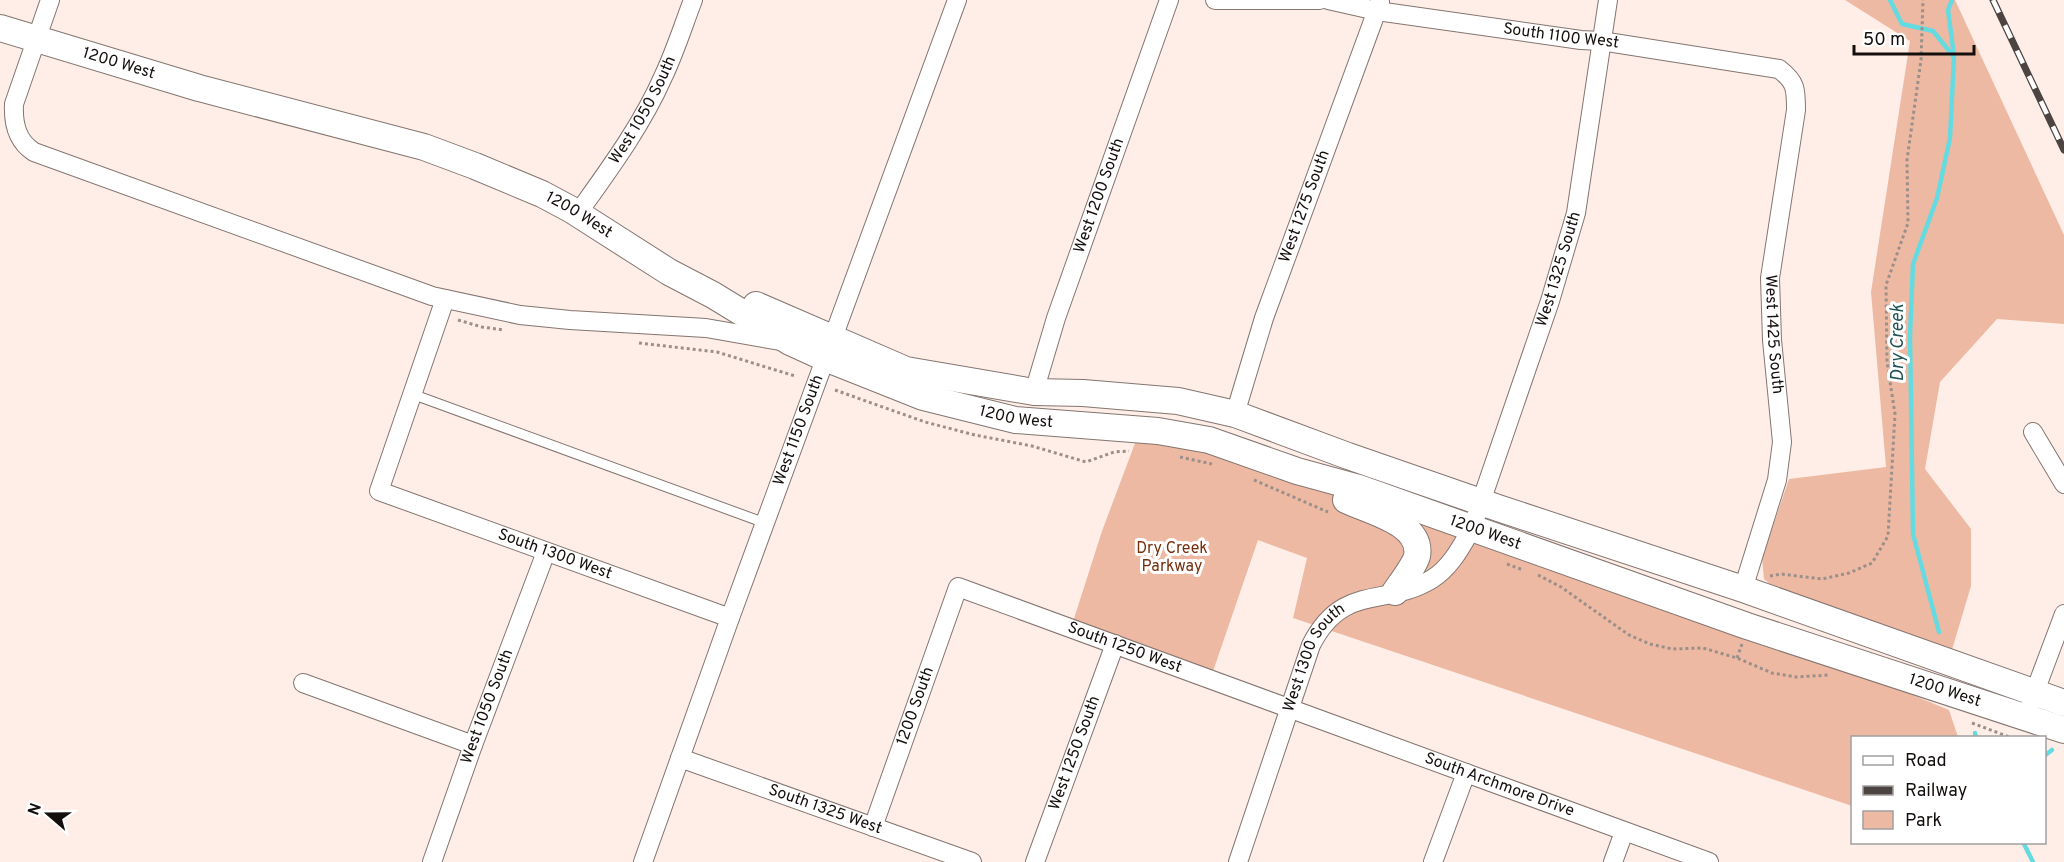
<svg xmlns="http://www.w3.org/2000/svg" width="2064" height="862" font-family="Overpass,sans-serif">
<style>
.green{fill:#eeb9a3}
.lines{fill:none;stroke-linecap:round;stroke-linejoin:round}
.stream{stroke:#64dbe1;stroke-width:4.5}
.lane-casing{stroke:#847570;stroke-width:11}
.street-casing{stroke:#847570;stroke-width:20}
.secondary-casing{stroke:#847570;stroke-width:28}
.path{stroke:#9b8f8a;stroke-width:3;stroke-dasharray:3 3;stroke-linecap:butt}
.lane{stroke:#fff;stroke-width:9}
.street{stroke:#fff;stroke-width:18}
.secondary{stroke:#fff;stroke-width:26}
.rail-casing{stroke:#4c4441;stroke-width:7}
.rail{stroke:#fff;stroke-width:4.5;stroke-dasharray:14;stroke-linecap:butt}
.labels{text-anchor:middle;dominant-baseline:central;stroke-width:6;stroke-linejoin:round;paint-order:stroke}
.street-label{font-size:16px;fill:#140f0d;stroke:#fff}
.park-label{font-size:16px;fill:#752e0b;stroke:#fff}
.water-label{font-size:18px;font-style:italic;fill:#1f5355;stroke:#fff}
</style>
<rect width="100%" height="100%" fill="#ffeee7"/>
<g class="green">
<polygon points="1845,0 1955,0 2064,235 2064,324 1997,319 1940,382 1925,469 1971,529 1971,586 1951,653 1776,589 1764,579 1762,558 1789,479 1886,467 1871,292 1910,41"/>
<polygon points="1140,430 1392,499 1747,626 1949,710 1958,737 1852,738 1852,806 1293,618 1307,558 1258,540 1210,680 1071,628 1102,531"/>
</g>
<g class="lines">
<g class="stream">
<polyline points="1890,0 1902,24 1933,31 1954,57 1950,138 1937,198 1913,264 1910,335 1913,534 1939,632"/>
<polyline points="1952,0 1948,10 1954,56"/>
<polyline points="1975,733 1976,738"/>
<polyline points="2044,756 2052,750"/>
<polyline points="2023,842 2033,862"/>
</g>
<defs>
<polyline id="lane" points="412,394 765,523"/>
<g id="street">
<path d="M50,0l-36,104c-1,20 3,37 20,48l398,144 88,19 50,5 136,8 74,13"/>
<polyline points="1215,0 1320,0"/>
<path id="s1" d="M1328,0l49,11 204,29 20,1 178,28c17,13 17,20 17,41l-26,168 2,62 10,102 -5,38 -34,109"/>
<path id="s2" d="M578,213c30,-42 64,-88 85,-136 12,-25 20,-51 30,-77"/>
<path id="s3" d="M445,299l-66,192 351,127"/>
<path id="s4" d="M1034,392l22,-74 113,-318"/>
<path id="s5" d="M1235,414l29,-96 116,-316"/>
<polyline points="2033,432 2064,484"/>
<polyline points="303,683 473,745"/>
<polyline points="2031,702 2064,614"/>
<path id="s6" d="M680,758l292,104"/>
<path id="s7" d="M873,827l85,-240 751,275"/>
<path id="s8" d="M432,862l41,-117 73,-193"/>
<path id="s9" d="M643,862l87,-244 227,-618"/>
<path id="s10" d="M1035,862l80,-218"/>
<path id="s11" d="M1238,862l73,-217c32,-63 74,-37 121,-66 19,-12 29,-32 40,-51l78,-227 26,-88 32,-213"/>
<polyline points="1433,862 1466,773"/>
<polyline points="1613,862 1624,832"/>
</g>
<g id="secondary">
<path id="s12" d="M0,28l199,60 225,59 51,19 67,28 30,16 97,62 44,23 77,47 35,16 98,39 92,23 143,11 51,9 88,31 62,17 388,138 317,104"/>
<polyline points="756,305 906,370 1034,392 1083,393 1178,401 1235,414 1348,456 1498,508 1743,589 2064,703"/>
<path d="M1346,500c23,11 77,23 71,56 -2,9 -16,27 -22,36"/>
</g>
</defs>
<use href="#lane" class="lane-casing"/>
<use href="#street" class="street-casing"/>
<use href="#secondary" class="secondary-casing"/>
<g class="path">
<polyline points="458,320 482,327 504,330"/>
<polyline points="639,343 717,352 795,376"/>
<polyline points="835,390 925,422 975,435 1032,446 1086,462 1114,452 1129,451"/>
<polyline points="1180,457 1212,464"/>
<polyline points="1254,480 1328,512"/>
<polyline points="1507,564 1523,570"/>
<polyline points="1538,575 1561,587 1629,635 1650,644 1672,649 1703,648 1737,658 1772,673 1796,677 1829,675"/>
<polyline points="1770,576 1781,574 1822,579 1849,573 1872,563 1888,536 1895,414 1887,362 1886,285 1908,223 1907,160 1921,60 1923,0"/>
<polyline points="1737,658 1742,644"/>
<polyline points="1972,723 2012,738"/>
</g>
<use href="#lane" class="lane"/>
<use href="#street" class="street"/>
<use href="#secondary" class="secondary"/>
<defs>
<polyline id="rail" points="1993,0 2064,150"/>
</defs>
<use href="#rail" class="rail-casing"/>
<use href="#rail" class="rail"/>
</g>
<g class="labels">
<g class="street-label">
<text stroke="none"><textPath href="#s1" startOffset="236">South 1100 West</textPath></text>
<text stroke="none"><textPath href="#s12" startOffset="124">1200 West</textPath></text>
<text stroke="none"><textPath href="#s2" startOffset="122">West 1050 South</textPath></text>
<text stroke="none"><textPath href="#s4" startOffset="207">West 1200 South</textPath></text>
<text stroke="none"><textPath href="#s5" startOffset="219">West 1275 South</textPath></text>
<text stroke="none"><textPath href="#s12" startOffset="610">1200 West</textPath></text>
<text stroke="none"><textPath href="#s11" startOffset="711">West 1325 South</textPath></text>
<text stroke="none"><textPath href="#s1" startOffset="730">West 1425 South</textPath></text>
<text stroke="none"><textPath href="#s12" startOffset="1096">1200 West</textPath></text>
<text stroke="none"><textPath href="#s9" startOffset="459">West 1150 South</textPath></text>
<text stroke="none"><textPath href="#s12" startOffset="1582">1200 West</textPath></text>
<text stroke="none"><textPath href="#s3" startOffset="390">South 1300 West</textPath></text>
<text stroke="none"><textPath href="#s7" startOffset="432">South 1250 West</textPath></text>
<text stroke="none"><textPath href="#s11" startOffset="219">West 1300 South</textPath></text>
<text stroke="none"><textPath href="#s12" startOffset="2068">1200 West</textPath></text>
<text stroke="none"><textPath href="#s8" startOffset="165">West 1050 South</textPath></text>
<text stroke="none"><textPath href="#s7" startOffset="128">1200 South</textPath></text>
<text stroke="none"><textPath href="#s10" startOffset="116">West 1250 South</textPath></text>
<text stroke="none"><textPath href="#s7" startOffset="831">South Archmore Drive</textPath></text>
<text stroke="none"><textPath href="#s6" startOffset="154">South 1325 West</textPath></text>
</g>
<g class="park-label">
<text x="1172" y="549">Dry Creek<tspan x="1172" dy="18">Parkway</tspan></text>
</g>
<g class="water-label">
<text transform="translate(1898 343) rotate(-90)">Dry Creek</text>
</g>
</g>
<rect x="1851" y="736" width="195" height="108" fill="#ffffff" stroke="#a19f9e" stroke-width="1.5"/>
<rect x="1863" y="756" width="30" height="9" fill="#ffffff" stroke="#a19f9e" stroke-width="1.5"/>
<text x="1905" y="766" font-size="18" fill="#140f0d">Road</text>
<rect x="1863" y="786" width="30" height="9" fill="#4c4441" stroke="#a19f9e" stroke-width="1.5"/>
<text x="1905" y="796" font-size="18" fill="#140f0d">Railway</text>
<rect x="1863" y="811" width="30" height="18" fill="#eeb9a3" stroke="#a19f9e" stroke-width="1.5"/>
<text x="1905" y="826" font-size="18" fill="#140f0d">Park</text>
<g transform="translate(48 814) rotate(290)" stroke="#ffffff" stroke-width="4.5" paint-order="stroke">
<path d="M0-4.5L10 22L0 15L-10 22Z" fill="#140f0d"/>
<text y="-9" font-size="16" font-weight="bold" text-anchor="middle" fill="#140f0d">N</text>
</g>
<path d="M1854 45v9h120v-9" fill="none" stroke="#140f0d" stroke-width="3"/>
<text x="1863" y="45" font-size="18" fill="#140f0d" stroke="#ffffff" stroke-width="4.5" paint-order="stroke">50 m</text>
</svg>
